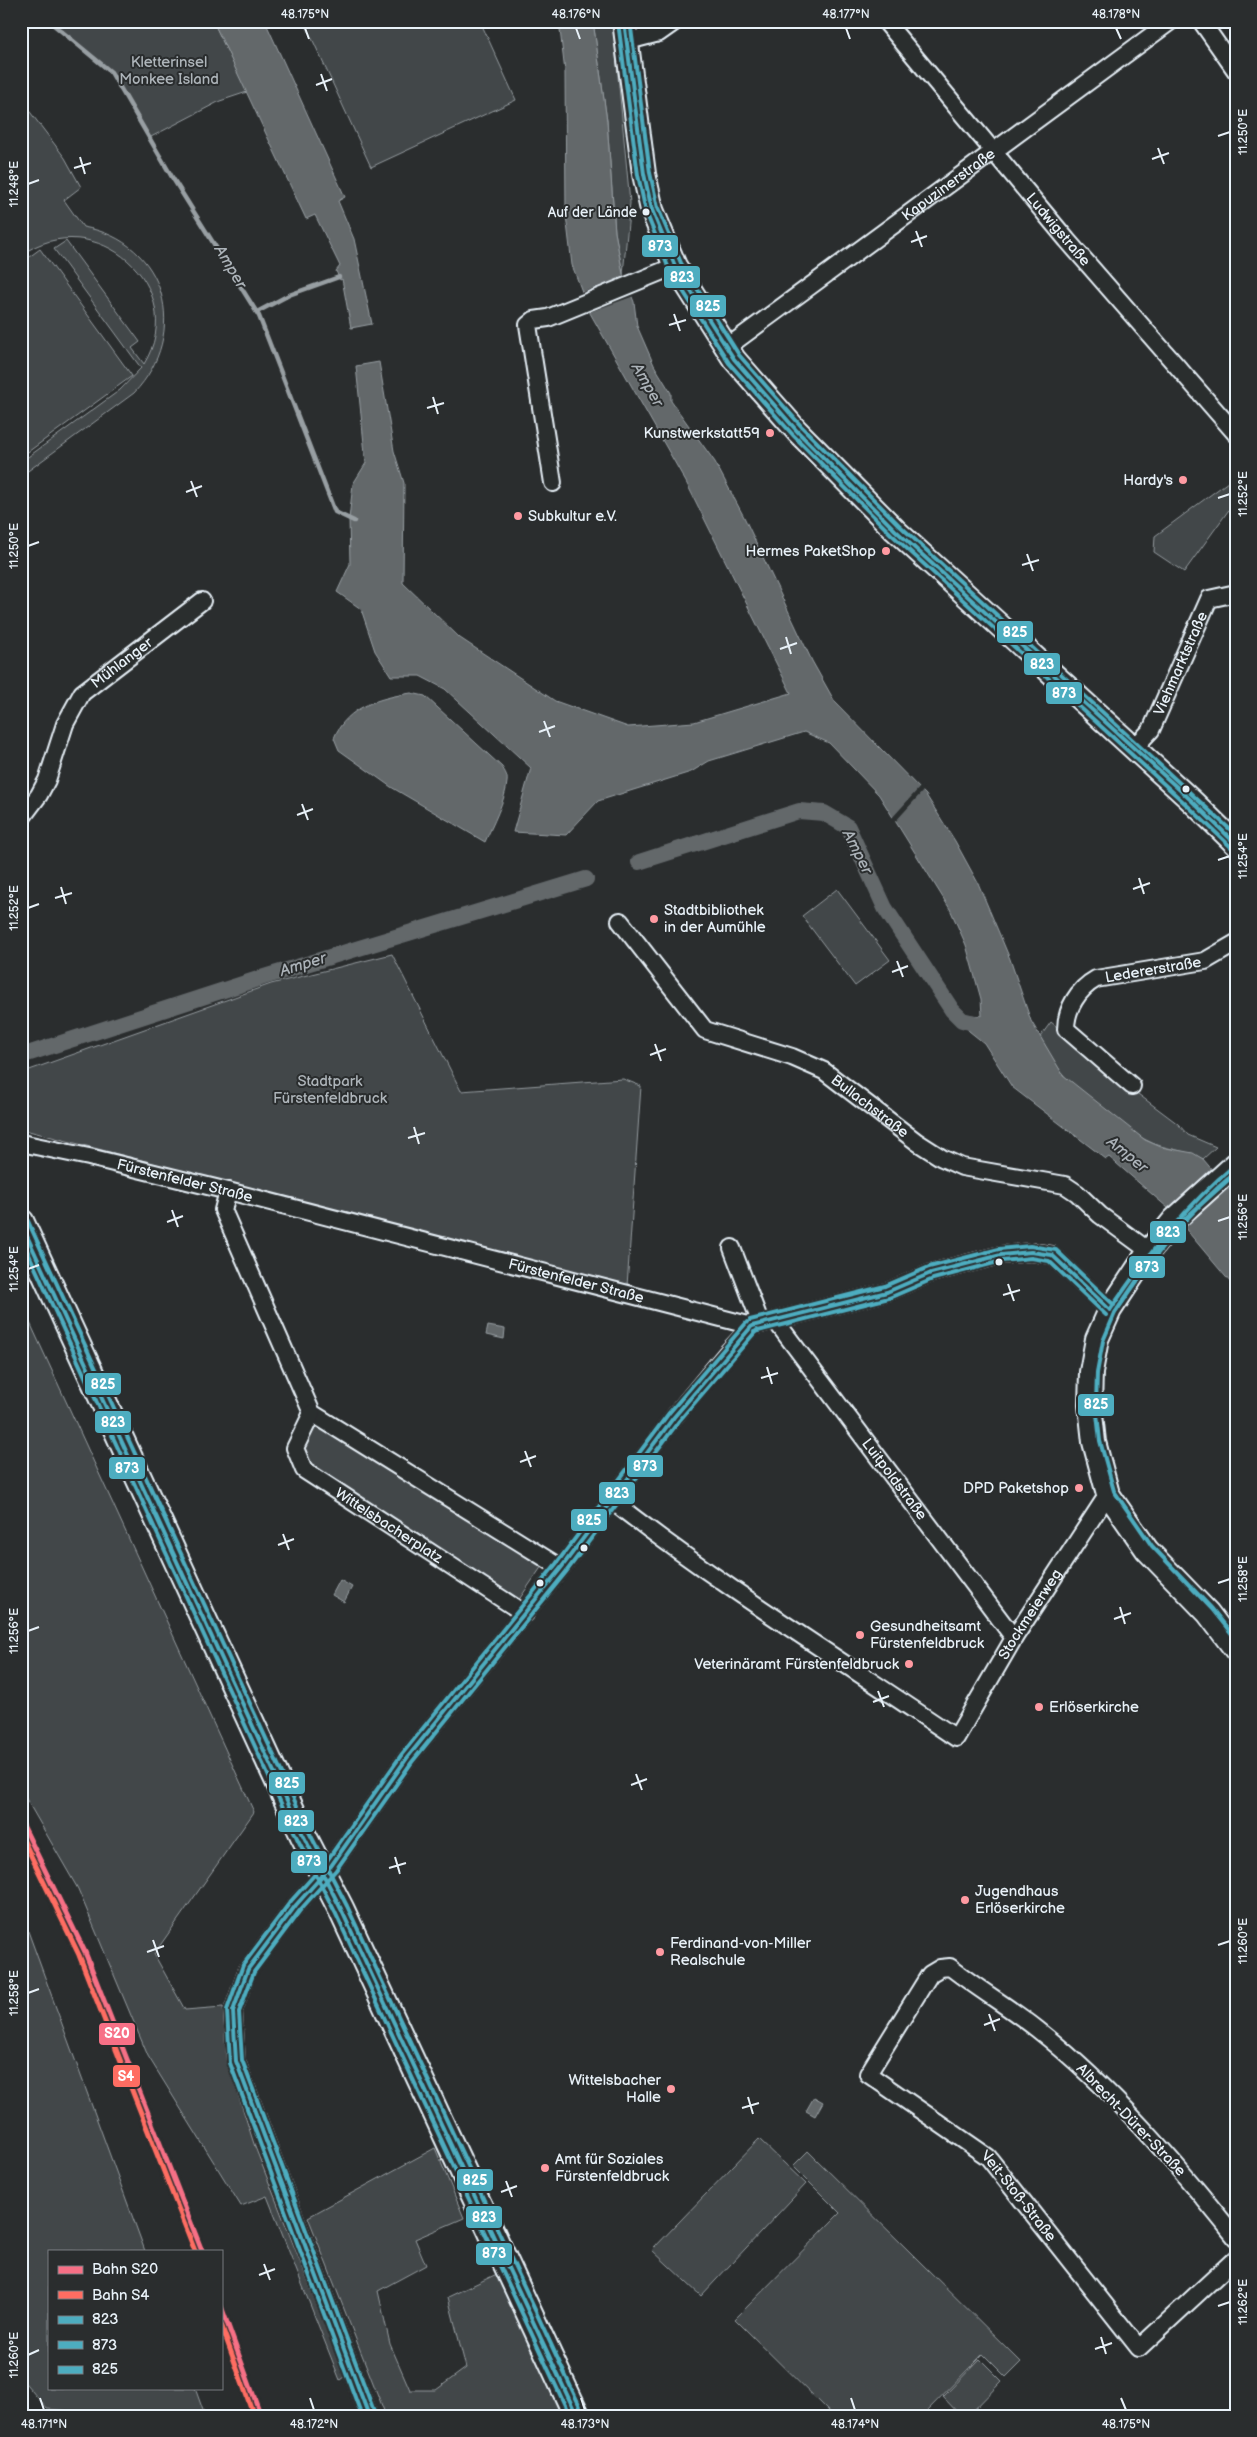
<svg xmlns="http://www.w3.org/2000/svg" width="1257" height="2437" font-family="'Balsamiq Sans',sans-serif">
<style>
.green{fill:#424648;stroke:#959ca0}
.water{fill:#63686b;stroke:#989fa3}
.pier{fill:#2a2d2e}
.lines{fill:none;stroke-linecap:round;stroke-linejoin:round}
.stream{stroke:#989fa3;stroke-width:4.5}
.canal{stroke:#63686b;stroke-width:16}
.street-casing{stroke:#e8f1f8;stroke-width:20}
.secondary-casing{stroke:#e8f1f8;stroke-width:26}
.primary-casing{stroke:#e8f1f8;stroke-width:29}
.street{stroke:#2a2d2e;stroke-width:16}
.secondary{stroke:#2a2d2e;stroke-width:22}
.primary{stroke:#2a2d2e;stroke-width:25}
.bus-1-casing{stroke:#2a2d2e;stroke-width:8}
.bus-2-casing{stroke:#2a2d2e;stroke-width:8}
.bus-3-casing{stroke:#2a2d2e;stroke-width:8}
.bus-1{stroke:#4dadc0;stroke-width:4}
.bus-2{stroke:#4dadc0;stroke-width:4}
.bus-3{stroke:#4dadc0;stroke-width:4}
.rail-1-casing{stroke:#2a2d2e;stroke-width:9}
.rail-2-casing{stroke:#2a2d2e;stroke-width:9}
.rail-1{stroke:#f77086;stroke-width:5}
.rail-2{stroke:#ff6d62;stroke-width:5}
.ticks{fill:none;stroke:#e8f1f8;stroke-width:2}
.bus-dot{fill:#e8f1f8;stroke:#2a2d2e;stroke-width:2}
.poi-dot{fill:#ff9aa2;stroke:#2a2d2e;stroke-width:2}
.labels{text-anchor:middle;dominant-baseline:central;stroke-width:4;stroke-linejoin:round;paint-order:stroke}
.bus-label{font-size:14px;fill:#e8f1f8;stroke:#2a2d2e;text-anchor:end}
.park-label{font-size:15px;fill:#aeb5ba;stroke:#2a2d2e}
.street-label{font-size:15px;fill:#e8f1f8;stroke:#2a2d2e}
.poi-label{font-size:15px;fill:#e8f1f8;stroke:#2a2d2e;text-anchor:start}
.water-label{font-size:16px;font-style:italic;fill:#acb3b9;stroke:#2a2d2e}
.line-badge{stroke:#2a2d2e;stroke-width:2}
.badge-label{font-size:14px;text-anchor:middle;font-weight:bold;fill:#fff}
.neatline{fill:none;stroke:#e8f1f8;stroke-width:2}
.ticks-label{font-size:12px;text-anchor:middle;fill:#e8f1f8}
</style>
<rect width="100%" height="100%" fill="#2a2d2e"/>
<filter id="ink" filterUnits="userSpaceOnUse"><feTurbulence type="fractalNoise" baseFrequency=".02" numOctaves="2"/><feDisplacementMap in="SourceGraphic" scale="10" xChannelSelector="R" yChannelSelector="G"/><feConvolveMatrix kernelMatrix="1 2 1 2 8 2 1 2 1" color-interpolation-filters="sRGB"/></filter>
<g filter="url(#ink)">
<g class="green">
<polygon points="49,21 213,21 247,92 220,101 149,138 111,72"/>
<polygon points="304,21 480,21 516,100 371,167"/>
<polygon points="593,21 613,23 630,203 623,274 615,232 607,121"/>
<path d="M21,100l44,58 16,29 -17,13 19,27c84,14 107,107 51,166l-113,83v-14l99,-72 21,-22 -87,-119 12,-8 74,101 -8,6 12,16c47,-77 -49,-162 -123,-109z"/>
<polygon points="40,249 132,376 21,457 21,263"/>
<polygon points="1236,476 1236,500 1184,572 1154,552 1155,536"/>
<polygon points="837,889 890,960 855,986 802,916"/>
<polygon points="392,954 461,1091 623,1079 641,1086 627,1286 21,1129 21,1073 271,984"/>
<path d="M1051,1022l75,63 52,39 10,11 28,12 -13,12c-18,-10 -39,-9 -57,-19 -17,-9 -73,-52 -84,-67 -8,-11 -15,-24 -22,-36z"/>
<polygon points="21,1303 254,1812 154,1954 185,2010 223,2007 228,2063 255,2147 345,2376 340,2380 267,2196 241,2206 148,2056 78,1889 21,1790"/>
<polygon points="316,1426 542,1566 518,1601 309,1465 304,1449"/>
<polygon points="21,1912 145,2251 49,2251 49,2388 195,2388 205,2416 99,2416 98,2413 47,2409 21,2378"/>
<polygon points="759,2139 806,2184 701,2296 652,2250"/>
<polygon points="435,2148 464,2218 415,2239 426,2265 378,2291 390,2344 410,2390 436,2390 466,2368 448,2297 499,2273 563,2416 386,2416 308,2217"/>
<polygon points="808,2151 1021,2362 1006,2377 983,2354 922,2416 833,2416 735,2319 840,2213 793,2166"/>
<polygon points="980,2359 1002,2381 968,2416 961,2416 943,2397"/>
</g>
<g class="water">
<polygon points="213,21 265,21 345,197 338,201 354,239 372,324 351,328 342,279 340,280 336,271 340,266 315,215 306,219"/>
<polygon points="559,21 593,21 607,121 615,232 623,274 634,302 637,326 654,365 671,393 671,401 715,462 744,517 812,661 835,702 926,795 955,841 978,883 1010,959 1031,1021 1063,1075 1145,1140 1161,1147 1193,1153 1203,1159 1236,1198 1236,1289 1168,1208 1109,1157 1106,1159 1012,1087 984,1043 969,1031 962,1020 970,1015 982,1016 981,999 966,945 950,909 879,795 829,743 804,732 709,761 691,772 598,801 566,835 513,832 531,768 445,689 420,676 391,676 375,651 361,609 337,592 350,564 349,519 353,484 366,463 356,366 379,362 394,451 404,483 403,583 460,638 555,701 628,727 694,722 791,693 686,482 590,313 572,265 566,215 565,72"/>
<path d="M411,693l14,3 77,71c3,5 6,9 5,15 -1,17 -15,44 -22,60l-94,-55 -52,-37 -5,-12c13,-32 46,-40 77,-45z"/>
<polygon points="488,1326 505,1329 504,1339 486,1335"/>
<polygon points="340,1580 352,1587 344,1602 332,1595"/>
<polygon points="814,2097 823,2102 815,2116 806,2111"/>
</g>
<g class="pier">
<polygon points="627,276 634,296 587,313 580,293"/>
<polygon points="921,786 924,790 894,823 891,819"/>
</g>
<g class="lines">
<g class="stream">
<polyline points="49,21 111,72 172,177 259,316 335,512 354,521"/>
<polyline points="257,312 289,295 339,277"/>
</g>
<g class="canal">
<polyline points="639,862 799,811 824,813 848,827 885,908 952,1010 962,1020 982,1025"/>
<polyline points="21,1056 267,976 586,879"/>
</g>
<defs>
<g id="street">
<path id="s1" d="M885,21l182,219 169,194"/>
<polyline points="1201,21 1236,71"/>
<polyline points="628,41 659,33 676,21"/>
<path id="s2" d="M726,348l445,-327"/>
<polyline points="553,483 528,325 534,320 548,318 675,266"/>
<path id="s3" d="M1133,749l18,-19 58,-131 27,-6"/>
<path id="s4" d="M21,819l18,-24 8,-15 18,-56 17,-31 120,-92"/>
<path id="s5" d="M620,921l85,109 87,27 32,14 93,71 25,16 20,9 103,18 12,8 23,22 49,36"/>
<path id="s6" d="M1132,1086l-66,-57c0,-20 12,-40 30,-50l109,-18 31,-18"/>
<path id="s7" d="M21,1143l68,14 139,34 524,135 135,-34 44,-19 46,-12 24,-6 30,-3 21,3 58,55"/>
<polyline points="228,1191 223,1210 312,1413 561,1568"/>
<polyline points="732,1248 761,1324"/>
<path id="s8" d="M775,1320l239,318"/>
<path id="s9" d="M312,1413l-17,35 9,22 221,144"/>
<path id="s10" d="M612,1501c110,86 229,159 344,237l58,-100 94,-144"/>
<path id="s11" d="M1236,2238c-60,-75 -124,-150 -199,-209 -28,-22 -59,-40 -87,-62l-10,1 -10,6 -62,100 120,83 151,191 97,-90"/>
<polyline points="369,2416 236,2061 233,2011 248,1969 296,1905 331,1866 407,1758 561,1568 674,1417 727,1353 752,1326"/>
</g>
<g id="secondary">
<polyline points="624,21 644,174 652,210 675,266 734,359 797,431 895,530 1193,802 1236,844"/>
<polyline points="1236,1164 1174,1220 1149,1251 1110,1310 1097,1339 1091,1372 1090,1405 1094,1442 1108,1494 1147,1550 1208,1613 1236,1650"/>
</g>
<polyline id="primary" points="21,1222 303,1835 341,1909 577,2416"/>
</defs>
<use href="#street" class="street-casing"/>
<use href="#secondary" class="secondary-casing"/>
<use href="#primary" class="primary-casing"/>
<use href="#street" class="street"/>
<use href="#secondary" class="secondary"/>
<use href="#primary" class="primary"/>
<defs>
<g id="bus-1">
<polyline points="624,21 644,174 652,210 675,266 734,359 797,431 895,530 1193,802 1236,844"/>
<polyline points="21,1223 303,1835 341,1909 577,2416"/>
<path d="M1110,1310c37,-54 75,-104 126,-146"/>
<polyline points="752,1326 887,1292 931,1273 1001,1255 1031,1252 1052,1255 1110,1310"/>
<polyline points="369,2416 236,2061 233,2011 248,1969 296,1905 331,1866 407,1758 561,1568 674,1417 752,1326"/>
</g>
<g id="bus-2">
<polyline points="618,22 638,175 646,212 669,269 729,363 793,435 891,534 1189,807 1232,848"/>
<polyline points="21,1237 297,1838 335,1912 570,2416"/>
<path d="M1115,1313c35,-52 72,-101 121,-141"/>
<polyline points="754,1332 889,1298 933,1279 1002,1261 1031,1258 1049,1261 1106,1315"/>
<polyline points="375,2414 242,2060 239,2012 254,1972 301,1909 336,1870 412,1762 566,1572 679,1421 757,1330"/>
</g>
<g id="bus-3">
<polyline points="630,21 650,173 658,208 681,263 739,355 802,427 899,525 1236,835"/>
<polyline points="1236,1173 1179,1224 1154,1255 1115,1313 1103,1341 1097,1373 1096,1405 1100,1441 1114,1491 1152,1546 1212,1609 1236,1639"/>
<polyline points="27,1219 309,1832 347,1906 583,2413"/>
<polyline points="750,1320 885,1286 929,1267 999,1249 1030,1246 1056,1250 1114,1305"/>
<polyline points="362,2416 230,2063 227,2010 243,1965 291,1901 326,1862 402,1754 556,1564 669,1413 747,1322"/>
</g>
</defs>
<use href="#bus-1" class="bus-1-casing"/>
<use href="#bus-2" class="bus-2-casing"/>
<use href="#bus-3" class="bus-3-casing"/>
<use href="#bus-1" class="bus-1"/>
<use href="#bus-2" class="bus-2"/>
<use href="#bus-3" class="bus-3"/>
<defs>
<g id="rail-1">
<polyline points="21,1821 85,1952 202,2251"/>
<polyline points="221,2306 261,2416"/>
</g>
<g id="rail-2">
<polyline points="21,1835 79,1955 195,2251"/>
<polyline points="221,2324 254,2416"/>
</g>
</defs>
<use href="#rail-1" class="rail-1-casing"/>
<use href="#rail-2" class="rail-2-casing"/>
<use href="#rail-1" class="rail-1"/>
<use href="#rail-2" class="rail-2"/>
</g>
</g>
<path class="ticks" d="M305,28l4,11M576,28l4,11M846,28l4,11M1116,28l5,11M321,74l6,17M316,85l16,-6M1218,136l12,-4M1158,148l6,16M80,157l5,17M1152,159l17,-6M74,168l17,-5M28,184l11,-4M916,231l6,16M911,242l16,-6M674,314l6,17M669,325l17,-5M433,397l5,17M427,408l17,-5M191,481l6,16M186,492l16,-6M1218,498l12,-4M28,546l11,-4M1027,554l6,17M1022,565l17,-5M786,637l5,17M780,649l17,-6M544,721l6,16M539,732l16,-6M302,804l6,16M297,815l16,-6M1218,860l12,-4M1139,878l5,16M61,887l5,17M1133,889l17,-6M55,898l17,-5M28,908l11,-4M897,961l6,16M892,972l16,-6M655,1044l6,17M650,1055l16,-6M414,1127l5,17M408,1138l17,-5M172,1210l6,17M1218,1221l12,-4M167,1222l16,-6M28,1269l11,-4M1008,1284l6,17M1003,1295l17,-5M767,1367l5,17M761,1378l17,-5M525,1451l6,16M520,1462l16,-6M283,1534l6,16M278,1545l16,-6M1218,1583l12,-4M1120,1607l5,17M1114,1619l17,-6M28,1631l11,-4M878,1691l6,16M873,1702l16,-6M636,1774l6,16M631,1785l16,-6M395,1857l5,17M389,1868l17,-5M153,1940l6,17M1218,1945l12,-4M147,1952l17,-6M28,1993l11,-4M989,2014l6,17M984,2025l16,-6M748,2097l5,17M742,2108l17,-5M506,2181l6,16M501,2192l16,-6M264,2264l6,16M259,2275l16,-6M1218,2306l12,-4M1101,2337l5,17M1095,2349l17,-6M28,2355l11,-5M40,2398l4,12M310,2398l4,12M581,2398l4,12M851,2398l4,12M1121,2398l5,12"/>
<g class="bus-dot">
<circle cx="646" cy="212" r="4.5"/>
<circle cx="1186" cy="789" r="4.5"/>
<circle cx="999" cy="1262" r="4.5"/>
<circle cx="584" cy="1548" r="4.5"/>
<circle cx="540" cy="1583" r="4.5"/>
</g>
<g class="poi-dot">
<circle cx="770" cy="433" r="5"/>
<circle cx="1183" cy="480" r="5"/>
<circle cx="518" cy="516" r="5"/>
<circle cx="886" cy="551" r="5"/>
<circle cx="654" cy="919" r="5"/>
<circle cx="1079" cy="1488" r="5"/>
<circle cx="860" cy="1635" r="5"/>
<circle cx="909" cy="1664" r="5"/>
<circle cx="1039" cy="1707" r="5"/>
<circle cx="965" cy="1900" r="5"/>
<circle cx="660" cy="1952" r="5"/>
<circle cx="671" cy="2089" r="5"/>
<circle cx="545" cy="2168" r="5"/>
</g>
<g class="labels">
<g class="bus-label">
<text x="637" y="212">Auf der Lände</text>
</g>
<g class="park-label">
<text x="169" y="62">Kletterinsel<tspan x="169" dy="17">Monkee Island</tspan></text>
<text x="330" y="1081">Stadtpark<tspan x="330" dy="17">Fürstenfeldbruck</tspan></text>
</g>
<g class="street-label">
<text stroke="none"><textPath href="#s2" startOffset="276">Kapuzinerstraße</textPath></text>
<text stroke="none"><textPath href="#s1" startOffset="271">Ludwigstraße</textPath></text>
<text stroke="none"><textPath href="#s4" startOffset="191">Mühlanger</textPath></text>
<text stroke="none"><textPath href="#s3" startOffset="99">Viehmarktstraße</textPath></text>
<text stroke="none"><textPath href="#s6" startOffset="206">Ledererstraße</textPath></text>
<text stroke="none"><textPath href="#s5" startOffset="322">Bullachstraße</textPath></text>
<text stroke="none"><textPath href="#s7" startOffset="168">Fürstenfelder Straße</textPath></text>
<text stroke="none"><textPath href="#s7" startOffset="572">Fürstenfelder Straße</textPath></text>
<text stroke="none"><textPath href="#s8" startOffset="199">Luitpoldstraße</textPath></text>
<text stroke="none"><textPath href="#s9" startOffset="164">Wittelsbacherplatz</textPath></text>
<text stroke="none"><textPath href="#s10" startOffset="562">Stockmeierweg</textPath></text>
<text transform="translate(1131 2120) rotate(46)">Albrecht-Dürer-Straße</text>
<text stroke="none"><textPath href="#s11" startOffset="731">Veit-Stoß-Straße</textPath></text>
</g>
<g class="poi-label">
<text x="760" y="433" text-anchor="end">Kunstwerkstatt59</text>
<text x="1173" y="480" text-anchor="end">Hardy's</text>
<text x="528" y="516">Subkultur e.V.</text>
<text x="876" y="551" text-anchor="end">Hermes PaketShop</text>
<text x="664" y="910">Stadtbibliothek<tspan x="664" dy="17">in der Aumühle</tspan></text>
<text x="1069" y="1488" text-anchor="end">DPD Paketshop</text>
<text x="870" y="1626">Gesundheitsamt<tspan x="870" dy="17">Fürstenfeldbruck</tspan></text>
<text x="899" y="1664" text-anchor="end">Veterinäramt Fürstenfeldbruck</text>
<text x="1049" y="1707">Erlöserkirche</text>
<text x="975" y="1891">Jugendhaus<tspan x="975" dy="17">Erlöserkirche</tspan></text>
<text x="670" y="1943">Ferdinand-von-Miller<tspan x="670" dy="17">Realschule</tspan></text>
<text x="661" y="2080" text-anchor="end">Wittelsbacher<tspan x="661" dy="17">Halle</tspan></text>
<text x="555" y="2159">Amt für Soziales<tspan x="555" dy="17">Fürstenfeldbruck</tspan></text>
</g>
<g class="water-label">
<text transform="translate(230 267) rotate(59)">Amper</text>
<text transform="translate(647 385) rotate(60)">Amper</text>
<text transform="translate(857 852) rotate(63)">Amper</text>
<text transform="translate(303 965) rotate(-17)">Amper</text>
<text transform="translate(1127 1155) rotate(39)">Amper</text>
</g>
</g>
<g class="line-badge">
<rect x="641" y="234" width="38" height="24" rx="5" fill="#4dadc0"/>
<rect x="663" y="265" width="38" height="24" rx="5" fill="#4dadc0"/>
<rect x="689" y="294" width="38" height="24" rx="5" fill="#4dadc0"/>
<rect x="996" y="620" width="38" height="24" rx="5" fill="#4dadc0"/>
<rect x="1023" y="652" width="38" height="24" rx="5" fill="#4dadc0"/>
<rect x="1045" y="681" width="38" height="24" rx="5" fill="#4dadc0"/>
<rect x="1149" y="1220" width="38" height="24" rx="5" fill="#4dadc0"/>
<rect x="1128" y="1255" width="38" height="24" rx="5" fill="#4dadc0"/>
<rect x="84" y="1372" width="38" height="24" rx="5" fill="#4dadc0"/>
<rect x="1077" y="1393" width="38" height="24" rx="5" fill="#4dadc0"/>
<rect x="94" y="1410" width="38" height="24" rx="5" fill="#4dadc0"/>
<rect x="626" y="1454" width="38" height="24" rx="5" fill="#4dadc0"/>
<rect x="108" y="1456" width="38" height="24" rx="5" fill="#4dadc0"/>
<rect x="598" y="1481" width="38" height="24" rx="5" fill="#4dadc0"/>
<rect x="570" y="1508" width="38" height="24" rx="5" fill="#4dadc0"/>
<rect x="268" y="1771" width="38" height="24" rx="5" fill="#4dadc0"/>
<rect x="277" y="1809" width="38" height="24" rx="5" fill="#4dadc0"/>
<rect x="290" y="1850" width="38" height="24" rx="5" fill="#4dadc0"/>
<rect x="98" y="2022" width="38" height="24" rx="5" fill="#f77086"/>
<rect x="112" y="2064" width="29" height="24" rx="5" fill="#ff6d62"/>
<rect x="456" y="2168" width="38" height="24" rx="5" fill="#4dadc0"/>
<rect x="465" y="2205" width="38" height="24" rx="5" fill="#4dadc0"/>
<rect x="475" y="2242" width="38" height="24" rx="5" fill="#4dadc0"/>
</g>
<g class="badge-label">
<text x="660" y="251">873</text>
<text x="682" y="282">823</text>
<text x="708" y="311">825</text>
<text x="1015" y="637">825</text>
<text x="1042" y="669">823</text>
<text x="1064" y="698">873</text>
<text x="1168" y="1237">823</text>
<text x="1147" y="1272">873</text>
<text x="103" y="1389">825</text>
<text x="1096" y="1409">825</text>
<text x="113" y="1427">823</text>
<text x="645" y="1471">873</text>
<text x="127" y="1473">873</text>
<text x="617" y="1498">823</text>
<text x="589" y="1525">825</text>
<text x="287" y="1788">825</text>
<text x="296" y="1826">823</text>
<text x="309" y="1866">873</text>
<text x="117" y="2038">S20</text>
<text x="126" y="2081">S4</text>
<text x="475" y="2185">825</text>
<text x="484" y="2222">823</text>
<text x="494" y="2258">873</text>
</g>
<rect width="1257" height="2437" fill="none" stroke="#2a2d2e" stroke-width="55"/>
<rect x="48" y="2250" width="175" height="140" fill="#2a2d2e" stroke="#767b7f"/>
<rect x="58" y="2266" width="25" height="8" fill="#f77086" stroke="#767b7f"/>
<text x="92" y="2274" font-size="15" fill="#e8f1f8">Bahn S20</text>
<rect x="58" y="2291" width="25" height="8" fill="#ff6d62" stroke="#767b7f"/>
<text x="92" y="2300" font-size="15" fill="#e8f1f8">Bahn S4</text>
<rect x="58" y="2316" width="25" height="8" fill="#4dadc0" stroke="#767b7f"/>
<text x="92" y="2324" font-size="15" fill="#e8f1f8">823</text>
<rect x="58" y="2341" width="25" height="8" fill="#4dadc0" stroke="#767b7f"/>
<text x="92" y="2350" font-size="15" fill="#e8f1f8">873</text>
<rect x="58" y="2366" width="25" height="8" fill="#4dadc0" stroke="#767b7f"/>
<text x="92" y="2374" font-size="15" fill="#e8f1f8">825</text>
<rect x="28" y="28" width="1202" height="2382" class="neatline"/>
<g class="ticks-label">
<text x="305" y="18">48.175°N</text>
<text x="576" y="18">48.176°N</text>
<text x="846" y="18">48.177°N</text>
<text x="1116" y="18">48.178°N</text>
<text transform="translate(1243 132) rotate(-90)" y="4">11.250°E</text>
<text transform="translate(14 184) rotate(-90)" y="4">11.248°E</text>
<text transform="translate(1243 494) rotate(-90)" y="4">11.252°E</text>
<text transform="translate(14 546) rotate(-90)" y="4">11.250°E</text>
<text transform="translate(1243 856) rotate(-90)" y="4">11.254°E</text>
<text transform="translate(14 908) rotate(-90)" y="4">11.252°E</text>
<text transform="translate(1243 1217) rotate(-90)" y="4">11.256°E</text>
<text transform="translate(14 1269) rotate(-90)" y="4">11.254°E</text>
<text transform="translate(1243 1579) rotate(-90)" y="4">11.258°E</text>
<text transform="translate(14 1631) rotate(-90)" y="4">11.256°E</text>
<text transform="translate(1243 1941) rotate(-90)" y="4">11.260°E</text>
<text transform="translate(14 1993) rotate(-90)" y="4">11.258°E</text>
<text transform="translate(1243 2302) rotate(-90)" y="4">11.262°E</text>
<text transform="translate(14 2355) rotate(-90)" y="4">11.260°E</text>
<text x="44" y="2428">48.171°N</text>
<text x="314" y="2428">48.172°N</text>
<text x="585" y="2428">48.173°N</text>
<text x="855" y="2428">48.174°N</text>
<text x="1126" y="2428">48.175°N</text>
</g>
</svg>
